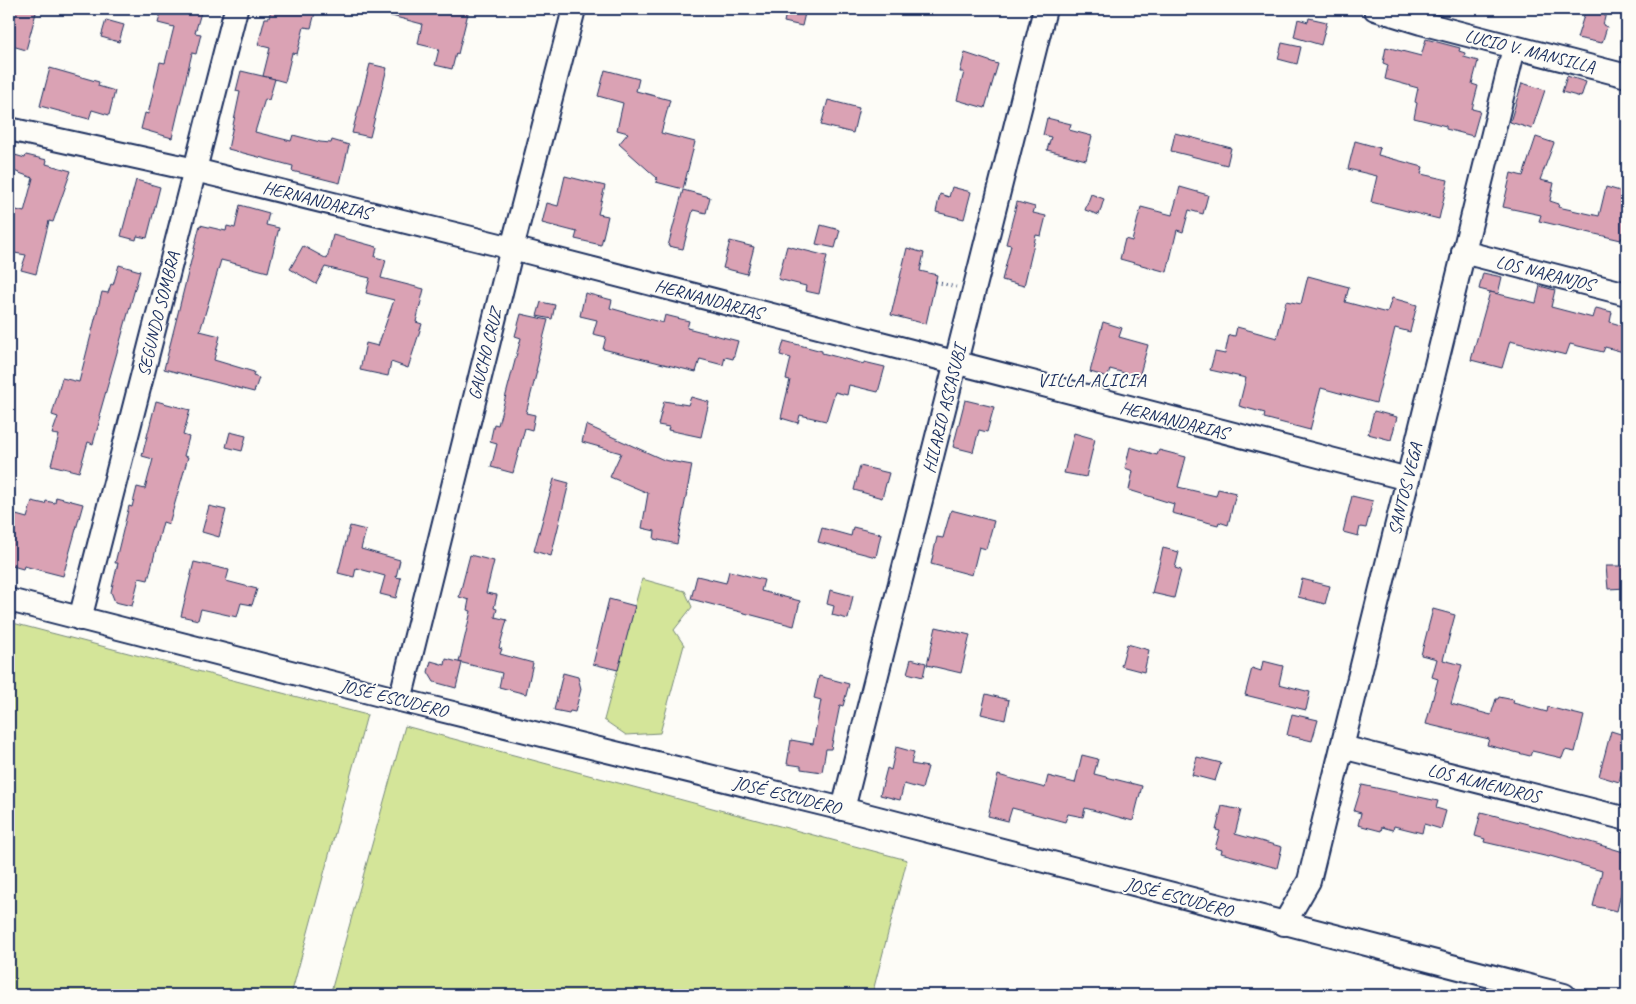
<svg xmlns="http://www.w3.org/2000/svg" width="1636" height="1004" font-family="Caveat,sans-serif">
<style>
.green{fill:#d4e599;stroke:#788a7c}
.building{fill:#daa2b4;stroke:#1b2f5e}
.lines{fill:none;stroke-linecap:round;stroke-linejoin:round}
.street-casing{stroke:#1b2f5e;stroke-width:26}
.path{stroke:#1b2f5e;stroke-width:3;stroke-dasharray:1 4;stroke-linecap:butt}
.street{stroke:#fdfcf7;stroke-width:22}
.labels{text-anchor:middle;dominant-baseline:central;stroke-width:4;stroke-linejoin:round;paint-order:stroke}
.street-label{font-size:18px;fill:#1b2f5e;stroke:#fdfcf7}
.neighbourhood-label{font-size:19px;letter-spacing:1px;fill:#1b2f5e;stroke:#fdfcf7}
</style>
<rect width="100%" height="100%" fill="#fdfcf7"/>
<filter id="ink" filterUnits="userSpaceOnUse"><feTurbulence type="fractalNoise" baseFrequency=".02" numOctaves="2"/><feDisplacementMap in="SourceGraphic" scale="10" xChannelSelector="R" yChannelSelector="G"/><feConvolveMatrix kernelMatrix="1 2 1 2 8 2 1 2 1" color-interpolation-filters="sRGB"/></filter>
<g filter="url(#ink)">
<g class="green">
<polygon points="642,579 685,591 692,607 674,630 684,645 660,733 626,735 604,720"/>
<polygon points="9,622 367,715 291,995 9,995"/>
<polygon points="405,726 907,860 872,995 330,995"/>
</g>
<g class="building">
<polygon points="9,9 37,9 26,50 9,45"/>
<polygon points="162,9 202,9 195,33 201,34 196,54 192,53 172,138 141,129 145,113 148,114 160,62 165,63 174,27 158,23"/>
<polygon points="271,9 316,9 311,28 304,27 297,54 292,53 285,82 263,76 270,48 258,45 265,18 269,18"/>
<polygon points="385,9 469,9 458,54 456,53 452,69 435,65 439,49 418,44 422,24 384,14"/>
<polygon points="787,9 806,9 802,26 784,22"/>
<polygon points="1586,9 1607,9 1603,25 1607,27 1602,43 1577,38"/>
<polygon points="1309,18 1327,22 1321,45 1294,37 1298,19 1308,22"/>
<polygon points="106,20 124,25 119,42 101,37"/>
<polygon points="1426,39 1460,48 1459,51 1465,53 1464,57 1478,61 1472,84 1478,86 1472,109 1480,111 1473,136 1446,129 1446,126 1414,118 1417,103 1415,102 1418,88 1385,79 1388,65 1383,63 1386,47 1421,56"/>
<polygon points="1282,43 1301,47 1297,64 1278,59"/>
<polygon points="965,53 998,64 985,108 957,100 964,72 960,72"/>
<polygon points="370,64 387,68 370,137 352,133"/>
<polygon points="50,68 99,82 98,86 115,91 109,115 92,110 89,119 40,106"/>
<polygon points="605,70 639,79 636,91 670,100 661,133 695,142 683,189 656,182 657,178 619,144 628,133 617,130 623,103 598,96"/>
<polygon points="241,71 275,79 269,100 265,99 255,132 291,141 293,135 320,142 331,143 332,140 349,145 340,183 292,171 293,166 228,149 240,92 236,91"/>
<polygon points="1567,76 1586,82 1581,97 1562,92"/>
<polygon points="1522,83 1545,90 1532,129 1510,122"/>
<polygon points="828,100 859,108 853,133 821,125"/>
<polygon points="1047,118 1071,124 1069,130 1092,136 1086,160 1047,150 1051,137 1043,135"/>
<polygon points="1175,133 1231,148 1227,165 1171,151"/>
<polygon points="1536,137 1554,143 1540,180 1554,183 1550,201 1559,204 1558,207 1599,216 1606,187 1627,193 1627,238 1622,237 1621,240 1539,221 1541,215 1503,207 1511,173 1523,176"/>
<polygon points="1355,141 1380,148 1378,155 1423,167 1421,174 1448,180 1439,219 1371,202 1377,176 1348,169"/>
<polygon points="15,155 25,158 26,155 47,160 46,164 71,171 53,222 49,221 36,274 21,270 26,255 9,252 9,208 24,212 33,178 11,170"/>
<polygon points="565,176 605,186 598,214 608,216 601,245 575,239 577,232 542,223 547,203 558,206"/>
<polygon points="136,180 160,187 147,238 137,236 136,240 121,236"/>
<polygon points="952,187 971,192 964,219 936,212 940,194 949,197"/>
<polygon points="1180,187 1208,195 1203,214 1189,210 1183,232 1177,230 1167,272 1120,259 1125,239 1132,241 1141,207 1172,215"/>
<polygon points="683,190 710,197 706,213 693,210 683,249 668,246"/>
<polygon points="1091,194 1104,199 1099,215 1085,210"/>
<polygon points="1017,202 1035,207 1033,213 1046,216 1041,236 1036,235 1024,286 1002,280 1011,245 1006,244"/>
<polygon points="240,205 269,213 266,225 279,228 268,272 221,260 200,331 220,336 214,360 254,372 253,376 259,378 254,392 164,369 200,225 226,231 227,226 235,228"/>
<polygon points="821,225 840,230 835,248 816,244"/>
<polygon points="333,235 377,247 375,257 386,260 381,278 424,289 416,322 422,324 408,368 391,362 388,376 360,370 366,343 378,346 394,300 366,293 370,278 325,267 316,284 290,269 303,246 327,259"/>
<polygon points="730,241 754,247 747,274 723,268"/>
<polygon points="787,246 827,256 819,294 805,291 806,286 778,279"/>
<polygon points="907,248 924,253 920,271 937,275 926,324 891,315"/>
<polygon points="119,265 140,271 99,416 101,416 93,444 88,442 79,472 51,465 59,435 52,434 58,417 52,415 62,378 79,382 102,292 108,293 111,284 113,285"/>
<polygon points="1483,273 1502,277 1498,294 1479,289"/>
<polygon points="1308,276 1349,287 1345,302 1387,313 1392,298 1417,305 1410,332 1395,328 1376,403 1321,388 1310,430 1264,418 1265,413 1239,406 1246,378 1210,370 1215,352 1225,354 1229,335 1235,336 1237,327 1277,338 1286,301 1301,304"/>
<polygon points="1540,286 1555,290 1551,307 1593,318 1596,308 1612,312 1610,322 1627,327 1627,353 1605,347 1603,352 1570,344 1566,355 1510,341 1502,368 1471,360 1490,292 1536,303"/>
<polygon points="585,293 612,300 610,308 663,323 665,315 689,321 687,328 738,341 733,359 725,357 723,365 700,359 696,372 603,349 606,337 593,334 597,320 580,316"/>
<polygon points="541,302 555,305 552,319 537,316"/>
<polygon points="521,314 548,320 538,358 539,359 536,371 537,371 526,413 535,415 532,430 525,428 513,473 491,467 497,444 490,442 494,424 498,425 521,338 515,336"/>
<polygon points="1103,322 1122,328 1119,337 1148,345 1139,377 1110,369 1108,377 1090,372"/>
<polygon points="784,341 822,351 822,353 864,364 864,362 885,367 878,392 849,385 847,395 835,392 826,421 800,415 798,423 781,418 790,380 786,379 791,358 780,355"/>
<polygon points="691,397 709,402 701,437 668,430 669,427 658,425 664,401 688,405"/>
<polygon points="965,400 994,407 987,432 979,430 973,452 953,447"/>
<polygon points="156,401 190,410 183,435 189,437 184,456 188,457 169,524 163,522 148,580 139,578 132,606 115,602 111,592 118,563 115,563 129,506 132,507 137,487 145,489 153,459 142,456"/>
<polygon points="1374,411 1397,417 1391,440 1368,434"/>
<polygon points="586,425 664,460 692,465 677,544 654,539 655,531 642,528 648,493 610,477 621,453 582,442"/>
<polygon points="230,432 246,436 242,451 226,447"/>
<polygon points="1074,433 1095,439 1086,477 1064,473"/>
<polygon points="1130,447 1157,455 1159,450 1186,457 1178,487 1216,496 1218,489 1236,493 1228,525 1219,522 1218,525 1172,513 1174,504 1129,490 1133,471 1125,468"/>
<polygon points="860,466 889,473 882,498 854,490"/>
<polygon points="554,479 569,483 551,556 534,551"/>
<polygon points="1352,496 1373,501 1366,528 1360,527 1358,536 1343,532"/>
<polygon points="56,497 83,504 63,576 24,566 23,569 9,565 9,513 27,518 32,501 45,504 46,501 55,503"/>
<polygon points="209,506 226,510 219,537 202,532"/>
<polygon points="951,510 994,521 986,549 979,547 972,575 931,564 937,537 943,538"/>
<polygon points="350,526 366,530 361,549 400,560 396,577 401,578 396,598 380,594 385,576 356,568 354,577 338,573"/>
<polygon points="853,527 881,534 876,557 818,542 822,528 851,536"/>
<polygon points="1163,548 1179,552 1175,568 1181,570 1174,598 1152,593"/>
<polygon points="470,555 494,561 486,593 497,595 494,608 497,609 495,617 507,620 499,648 502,649 500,654 533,663 526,694 499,687 502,673 459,662 471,611 467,610 469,600 459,597"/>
<polygon points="194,562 229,570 226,581 257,589 252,605 241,603 237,617 201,609 198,620 181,616"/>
<polygon points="1606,566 1627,566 1627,588 1608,589"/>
<polygon points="729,571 764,580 761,591 800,601 794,626 691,599 697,576 726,583"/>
<polygon points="1302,579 1330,586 1325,604 1298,597"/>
<polygon points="830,590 853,596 848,619 832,615 834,606 827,604"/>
<polygon points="609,599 635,606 618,670 593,664"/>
<polygon points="1433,609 1455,615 1443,660 1462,665 1451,704 1491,715 1496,699 1498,699 1499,697 1514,700 1513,703 1547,712 1548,707 1584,716 1575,752 1565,750 1562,758 1532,751 1530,756 1487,745 1489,739 1426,724 1438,679 1432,677 1437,659 1421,655"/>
<polygon points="936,627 970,635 961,673 927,665"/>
<polygon points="1127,644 1149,650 1144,672 1121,666"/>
<polygon points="446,659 462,663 456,688 434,682 428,672 431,661 445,665"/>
<polygon points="911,659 926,663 923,677 907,673"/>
<polygon points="1263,661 1283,666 1279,684 1310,692 1306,710 1245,695 1252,668 1261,671"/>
<polygon points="563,673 578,677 581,689 575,712 570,711 569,713 554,710"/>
<polygon points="819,676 849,684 843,706 840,705 831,749 826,749 822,772 801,769 801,766 787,764 791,740 813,744 821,700 814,698"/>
<polygon points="986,694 1009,700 1005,720 981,714"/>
<polygon points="1292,714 1318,720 1312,741 1287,735"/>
<polygon points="1611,731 1627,736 1627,777 1621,775 1619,782 1599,776"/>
<polygon points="896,747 914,752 911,764 928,767 922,789 904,784 900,800 880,795 887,768 891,770"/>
<polygon points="1082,755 1098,759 1094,774 1142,786 1133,821 1085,808 1083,817 1068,814 1065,822 1012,808 1008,821 988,816 998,775 1045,788 1048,776 1075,783"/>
<polygon points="1197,757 1221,763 1215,781 1192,775"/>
<polygon points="1362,785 1438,801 1436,808 1446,811 1441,829 1424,824 1422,833 1394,826 1393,830 1382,827 1381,831 1358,825 1361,813 1354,811"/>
<polygon points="1222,806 1241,810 1235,834 1282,847 1277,868 1221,853 1222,850 1215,848 1220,831 1216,830"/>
<polygon points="1481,812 1543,828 1627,853 1627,868 1617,911 1593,906 1602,871 1550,856 1549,857 1484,842 1485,839 1475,836"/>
</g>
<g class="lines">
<defs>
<g id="street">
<polyline points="1375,9 1421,23 1627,76"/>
<polyline points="9,129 195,170 512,248 1408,479"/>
<polyline points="1463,252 1627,294"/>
<polyline points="9,600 400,700 843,809 1564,995"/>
<polyline points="80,619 236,9"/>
<polyline points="400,700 512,248 574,9"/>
<polyline points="1342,747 1627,819"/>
<polyline points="843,809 1045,9"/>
<polyline points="1284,924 1309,881 1514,48"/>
</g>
</defs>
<use href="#street" class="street-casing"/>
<polyline class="path" points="936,282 956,287"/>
<use href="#street" class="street"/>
</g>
</g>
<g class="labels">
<g class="street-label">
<text transform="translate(1530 51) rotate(14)">LUCIO V. MANSILLA</text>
<text transform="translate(317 200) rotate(14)">HERNANDARIAS</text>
<text transform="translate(1545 273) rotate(14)">LOS NARANJOS</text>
<text transform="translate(709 299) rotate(15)">HERNANDARIAS</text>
<text transform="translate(158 314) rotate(-76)">SEGUNDO SOMBRA</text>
<text transform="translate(485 354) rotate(-76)">GAUCHO CRUZ</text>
<text transform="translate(944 409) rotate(-76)">HILARIO ASCASUBI</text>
<text transform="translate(1174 420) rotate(14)">HERNANDARIAS</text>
<text transform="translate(1405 489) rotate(-76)">SANTOS VEGA</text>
<text transform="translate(394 698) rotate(14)">JOSÉ ESCUDERO</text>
<text transform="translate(1484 783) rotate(14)">LOS ALMENDROS</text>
<text transform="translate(787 795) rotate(14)">JOSÉ ESCUDERO</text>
<text transform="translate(1179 897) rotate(15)">JOSÉ ESCUDERO</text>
</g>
<g class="neighbourhood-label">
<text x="1092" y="380">VILLA ALICIA</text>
</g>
</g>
<rect width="1636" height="1004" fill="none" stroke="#fdfcf7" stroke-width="30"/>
<rect x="15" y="15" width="1606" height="974" fill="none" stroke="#1b2f5e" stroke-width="2" filter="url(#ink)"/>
</svg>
